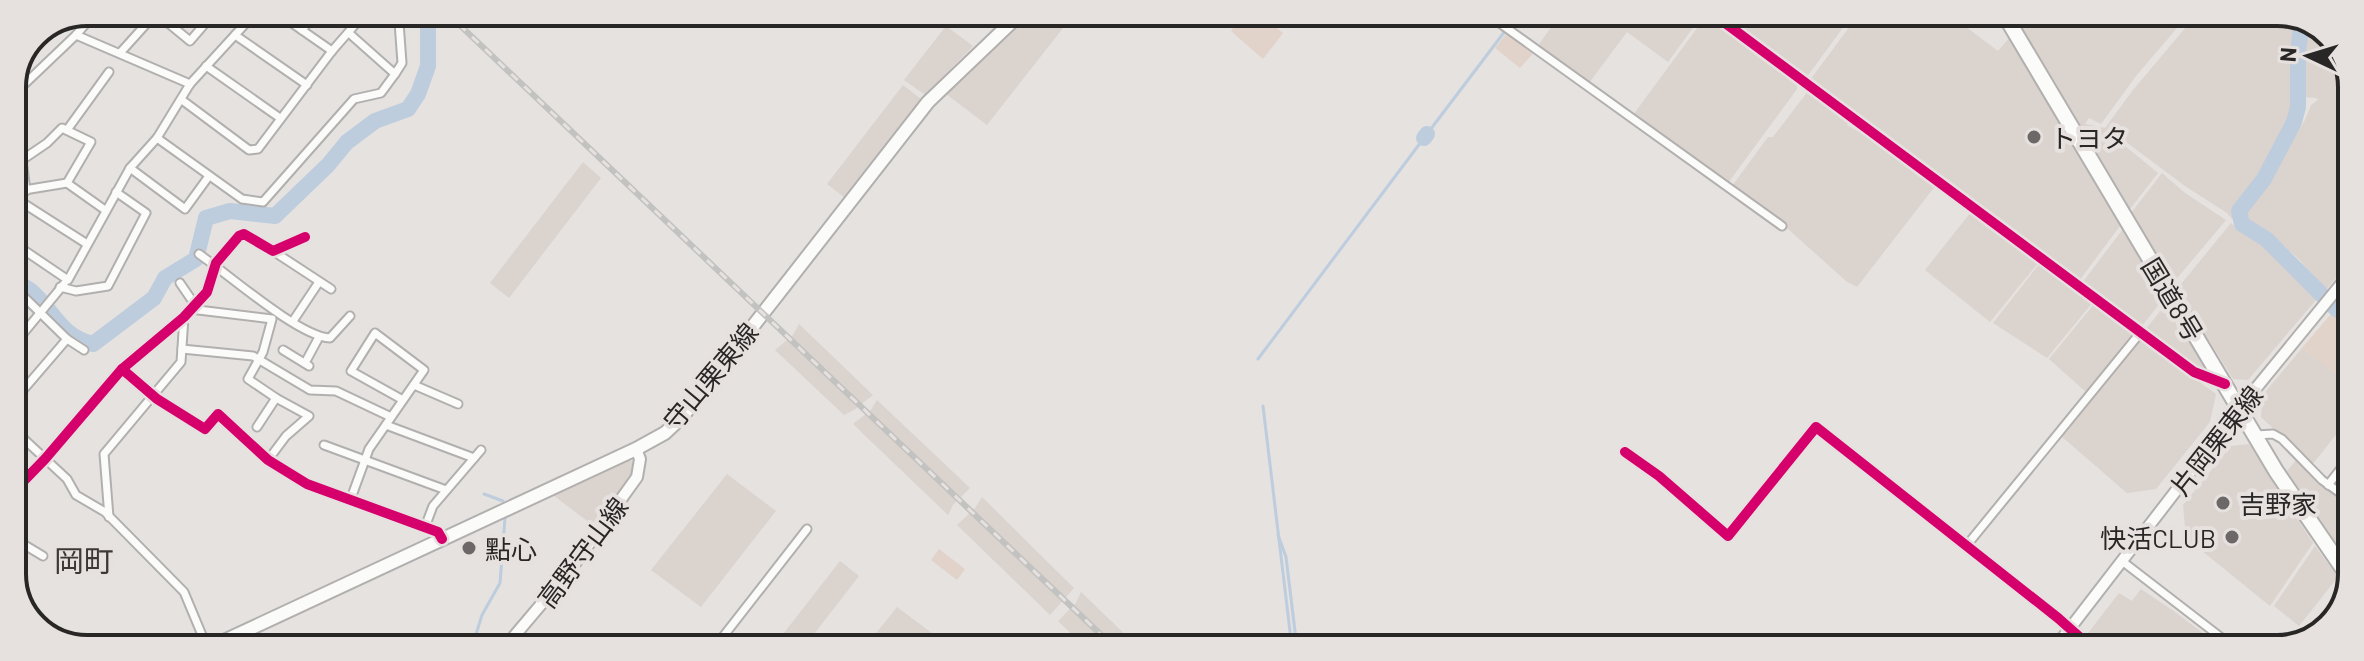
<svg xmlns="http://www.w3.org/2000/svg" width="2364" height="661" font-family="Barlow,'Noto Sans JP',sans-serif">
<style>
.built{fill:#dbd3ce}
.green{fill:#e1d2ca}
.lines{fill:none;stroke-linecap:round;stroke-linejoin:round}
.stream{stroke:#becddd;stroke-width:3}
.river{stroke:#becddd;stroke-width:16}
.street-casing{stroke:#b2b0af;stroke-width:11}
.secondary-casing{stroke:#b2b0af;stroke-width:14}
.primary-casing{stroke:#b2b0af;stroke-width:16}
.highway-casing{stroke:#b2b0af;stroke-width:18}
.street{stroke:#fbfbfa;stroke-width:7}
.secondary{stroke:#fbfbfa;stroke-width:10}
.primary{stroke:#fbfbfa;stroke-width:12}
.highway{stroke:#fbfbfa;stroke-width:14}
.rail-casing{stroke:#c2c2c1;stroke-width:6}
.rail{stroke:#e6e1df;stroke-width:3;stroke-dasharray:9;stroke-linecap:butt}
.cycleway-casing{stroke:#e6e1df;stroke-width:15}
.cycleway{stroke:#d6006c;stroke-width:10}
.poi-dot{fill:#6b6867;stroke:#e6e1df;stroke-width:3}
.labels{text-anchor:middle;dominant-baseline:central;stroke-width:8;stroke-linejoin:round;paint-order:stroke}
.poi-label{font-size:26px;fill:#292726;stroke:#e6e1df;text-anchor:start}
.street-label{font-size:26px;fill:#292726;stroke:#e6e1df}
.quarter-label{font-size:30px;fill:#3b3836;stroke:#e6e1df}
.rim{fill:none;stroke:#292726;stroke-width:4}
</style>
<rect width="100%" height="100%" fill="#e5e2e0"/>
<g class="built">
<polygon points="1031,13 1044,13 1063,28 987,125 946,94"/>
<polygon points="1560,14 1703,14 1668,62 1627,32 1589,83 1538,46"/>
<polygon points="1722,14 1853,14 1806,78"/>
<polygon points="1859,14 1949,14 1998,51 2009,38 2120,226 2079,281 1810,80"/>
<polygon points="2015,14 2189,14 2136,76 2101,124 2089,118 2085,124 2105,128 2133,90 2197,14 2299,16 2291,82 2302,87 2304,71 2303,47 2309,22 2334,38 2352,82 2351,260 2325,291 2299,259 2262,228 2246,219 2246,210 2269,180 2305,120 2311,105 2318,100 2316,98 2292,96 2293,110 2289,118 2256,180 2235,211 2235,219 2232,219 2227,213 2185,186 2118,136 2114,137 2158,173 2130,209 2083,130 2085,125 2082,129 2016,19"/>
<polygon points="1706,16 1797,83 1797,89 1728,183 1633,115"/>
<polygon points="946,26 973,46 925,95 904,80"/>
<polygon points="903,85 921,99 844,197 827,184"/>
<polygon points="1808,91 1848,123 1847,125 1880,144 1936,185 1857,287 1846,281 1778,220 1732,186 1768,137 1773,137"/>
<polygon points="583,162 601,178 509,298 490,283"/>
<polygon points="2162,173 2185,193 2226,220 2173,283 2131,213"/>
<polygon points="1971,212 2039,262 1990,322 1925,270"/>
<polygon points="2231,223 2245,235 2261,240 2316,300 2248,380 2233,379 2177,289"/>
<polygon points="2123,229 2164,298 2141,327 2082,283"/>
<polygon points="2040,263 2093,302 2047,358 1993,323"/>
<polygon points="2095,303 2135,334 2086,392 2049,359"/>
<polygon points="2167,303 2208,368 2201,372 2145,330"/>
<polygon points="799,324 873,395 854,410 844,415 775,350 793,335"/>
<polygon points="2141,339 2216,394 2210,422 2156,489 2127,493 2061,436"/>
<polygon points="2302,348 2350,385 2350,417 2312,465 2261,417 2262,396"/>
<polygon points="877,400 970,488 953,505 948,515 853,424 871,410"/>
<polygon points="2249,444 2313,543 2270,606 2186,538 2183,505 2231,446"/>
<polygon points="2297,459 2320,483 2350,505 2350,564 2287,471"/>
<polygon points="629,460 635,463 633,473 595,527 553,495"/>
<polygon points="727,474 776,511 701,607 651,570"/>
<polygon points="982,497 1074,588 1050,615 957,525 975,508"/>
<polygon points="2315,546 2338,577 2299,626 2274,606"/>
<polygon points="840,561 859,576 804,647 773,647"/>
<polygon points="2141,589 2175,612 2224,649 2100,649 2085,637 2119,593 2132,601"/>
<polygon points="1081,592 1139,648 1086,648 1058,621 1076,603"/>
<polygon points="897,607 952,648 865,647"/>
</g>
<g class="green">
<polygon points="1244,13 1258,13 1283,33 1263,59 1231,31"/>
<polygon points="1507,33 1534,52 1520,68 1495,48"/>
<polygon points="2331,314 2351,325 2351,377 2346,382 2302,348"/>
<polygon points="939,549 965,569 957,580 931,560"/>
</g>
<g class="lines">
<g class="stream">
<polyline points="1427,134 1518,14"/>
<polyline points="1258,359 1424,138"/>
<polyline points="1263,406 1292,648"/>
<polyline points="484,494 503,501"/>
<polyline points="1278,535 1286,557 1297,648"/>
<polyline points="472,647 482,615 500,583 505,518"/>
</g>
<g class="river">
<polyline points="2302,18 2298,52 2298,107 2294,122 2264,179 2239,211 2242,224 2266,239 2322,295"/>
<polyline points="1424,138 1427,134"/>
<path d="M12,281c6,3 13,5 18,9 24,20 28,45 63,54l61,-46 11,-20 31,-19 10,-41 24,-7 45,5 53,-51 19,-23 28,-21 33,-12 10,-15 10,-28v-54"/>
<polyline points="2334,307 2351,319"/>
</g>
<defs>
<g id="street">
<polyline points="276,12 332,51"/>
<polyline points="156,13 190,41 215,12"/>
<polyline points="1487,14 1782,226"/>
<polyline points="1713,14 2194,372 2219,382"/>
<polyline points="302,30 316,12"/>
<polyline points="350,34 395,74 402,63 399,22 393,12"/>
<polyline points="76,35 190,84"/>
<polyline points="235,35 307,85"/>
<polyline points="120,53 157,12"/>
<polyline points="206,66 280,118"/>
<polyline points="12,96 76,35 96,12"/>
<polyline points="182,100 249,150 258,149 332,51 366,12"/>
<polyline points="67,130 109,72"/>
<polyline points="157,138 242,199 263,202 354,99 381,93 395,74"/>
<polyline points="130,168 185,209 209,176"/>
<polyline points="26,191 22,160 47,143 62,128 91,142 67,183"/>
<polyline points="12,192 67,183 105,210"/>
<polyline points="12,196 87,244"/>
<polyline points="12,242 68,280 130,168 157,138 190,84 256,12"/>
<polyline points="273,251 331,289"/>
<path d="M199,254c29,20 99,82 131,84l20,-22"/>
<polyline points="12,266 23,249"/>
<polyline points="180,283 195,305"/>
<polyline points="60,287 76,291 108,286 146,213 116,192"/>
<polyline points="12,292 16,289 67,339 84,350"/>
<polyline points="190,309 272,319 263,352 248,379 276,398"/>
<polyline points="293,321 319,282"/>
<polyline points="12,347 64,284"/>
<polyline points="182,349 253,356 310,390 336,391 391,417"/>
<polyline points="283,350 309,366"/>
<polyline points="305,363 319,337"/>
<polyline points="122,369 157,399 205,429 218,414 268,460 307,484 438,532 442,539"/>
<polyline points="414,385 458,404"/>
<polyline points="12,403 67,339"/>
<polyline points="386,425 474,458"/>
<polyline points="257,427 276,398 309,416 286,436 268,460"/>
<polyline points="12,428 67,479 76,495 105,512 184,592 207,647"/>
<polyline points="2256,435 2273,434 2282,439 2322,480 2350,500"/>
<polyline points="324,445 446,490"/>
<polyline points="1625,452 1659,476 1728,536 1816,427 2058,618 2093,649"/>
<polyline points="2328,485 2350,457"/>
<polyline points="12,493 45,459 122,369 184,317 207,292 216,263 239,236 244,234 273,251 305,237"/>
<polyline points="350,501 369,449 424,370 375,333 351,371 403,400"/>
<polyline points="109,517 104,454 181,362 184,317"/>
<polyline points="425,527 433,506 481,450"/>
<polyline points="13,538 43,556"/>
<polyline points="1967,545 2141,332"/>
<polyline points="2122,561 2236,649"/>
<polyline points="715,647 807,529"/>
</g>
<g id="secondary">
<polyline points="505,647 571,569 637,477 640,459 636,449"/>
<polyline points="2054,649 2239,409 2351,272"/>
</g>
<polyline id="primary" points="211,647 636,449 665,433 682,417 928,102 1021,13"/>
<polyline id="highway" points="2004,14 2276,471 2350,579"/>
</defs>
<use href="#street" class="street-casing"/>
<use href="#secondary" class="secondary-casing"/>
<use href="#primary" class="primary-casing"/>
<use href="#highway" class="highway-casing"/>
<use href="#street" class="street"/>
<use href="#secondary" class="secondary"/>
<use href="#primary" class="primary"/>
<use href="#highway" class="highway"/>
<defs>
<polyline id="rail" points="446,12 1115,648"/>
</defs>
<use href="#rail" class="rail-casing"/>
<use href="#rail" class="rail"/>
<defs>
<g id="cycleway">
<polyline points="1713,14 2194,372 2225,384"/>
<polyline points="122,369 157,399 205,429 218,414 268,460 307,484 438,532 442,539"/>
<polyline points="1625,452 1659,476 1728,536 1816,427 2058,618 2093,649"/>
<polyline points="12,493 45,459 122,369 184,317 207,292 216,263 239,236 244,234 273,251 305,237"/>
</g>
</defs>
<use href="#cycleway" class="cycleway-casing"/>
<use href="#cycleway" class="cycleway"/>
</g>
<g class="poi-dot">
<circle cx="2034" cy="137" r="8"/>
<circle cx="2223" cy="503" r="8"/>
<circle cx="2232" cy="537" r="8"/>
<circle cx="469" cy="548" r="8"/>
</g>
<g class="labels">
<g class="poi-label">
<text x="2050" y="137">トヨタ</text>
<text x="2239" y="503">吉野家</text>
<text x="2216" y="537" text-anchor="end">快活CLUB</text>
<text x="485" y="548">點心</text>
</g>
<g class="street-label">
<text transform="translate(2173 299) rotate(59)">国道8号</text>
<text transform="translate(710 376) rotate(-50)">守山栗東線</text>
<text transform="translate(2216 440) rotate(-52)">片岡栗東線</text>
<text transform="translate(582 552) rotate(-53)">高野守山線</text>
</g>
<g class="quarter-label">
<text x="84" y="560">岡町</text>
</g>
</g>
<path d="M0 0H2364V661H0ZM87 26H2277A61 61 0 0 1 2338 87V574A61 61 0 0 1 2277 635H87A61 61 0 0 1 26 574V87A61 61 0 0 1 87 26Z" fill="#e6e1df" fill-rule="evenodd"/>
<path class="rim" d="M87 26H2277A61 61 0 0 1 2338 87V574A61 61 0 0 1 2277 635H87A61 61 0 0 1 26 574V87A61 61 0 0 1 87 26Z"/>
<g transform="translate(2308 56) rotate(274)" stroke="#e6e1df" stroke-width="6" paint-order="stroke">
<path d="M0-6L14 30L0 20L-14 30Z" fill="#292726"/>
<text y="-12" font-size="22" font-weight="bold" text-anchor="middle" fill="#292726">N</text>
</g>
</svg>
